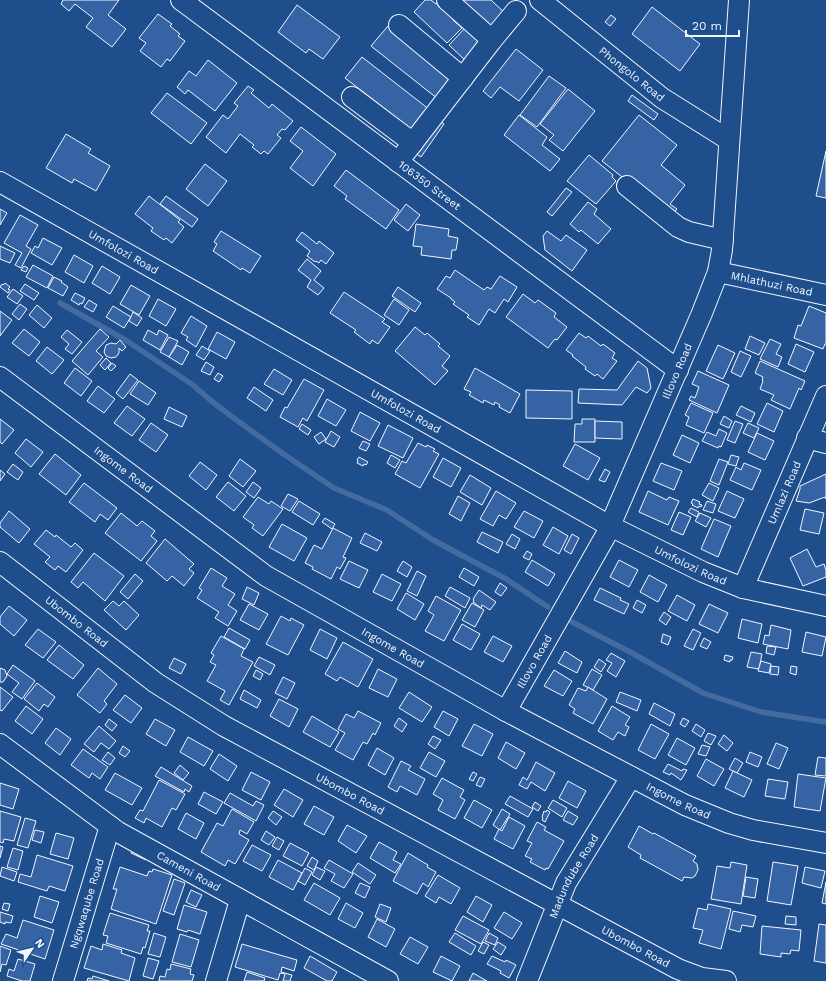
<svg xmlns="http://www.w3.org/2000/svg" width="826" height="981" font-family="'Work Sans',sans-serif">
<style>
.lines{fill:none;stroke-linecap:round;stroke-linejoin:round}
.stream{stroke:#446ba0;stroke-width:5.5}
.building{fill:#3563a3;stroke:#f2f6ff}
.minor-casing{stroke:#f2f6ff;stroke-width:22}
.minor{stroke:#1f4e8c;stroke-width:20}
.labels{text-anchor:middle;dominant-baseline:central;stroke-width:3;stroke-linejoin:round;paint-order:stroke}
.street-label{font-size:11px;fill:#f2f6ff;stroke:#1f4e8c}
</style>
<rect width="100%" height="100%" fill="#1f4e8c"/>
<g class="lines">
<g class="stream">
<polyline points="60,303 127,341 193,385 209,399 227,413 282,453 334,488 387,510 433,540 506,579 548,607"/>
<polyline points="572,622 632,653 703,693 761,712 826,722"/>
</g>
</g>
<g class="building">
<polygon points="63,0 119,0 108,15 126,29 112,47 86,27 93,18 75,4 69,11 61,4"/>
<polygon points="425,0 431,0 436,4 439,1 456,17 453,20 462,28 447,43 414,12"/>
<polygon points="460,0 491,0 508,16 493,31"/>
<polygon points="297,5 340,37 323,59 309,49 306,53 278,32"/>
<polygon points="652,7 700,44 680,71 632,34"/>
<polygon points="158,14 172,24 170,26 180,34 178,36 185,41 170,61 167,59 161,67 140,51 146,43 139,38"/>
<polygon points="611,15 616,19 610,26 605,22"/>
<polygon points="388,26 454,79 438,99 371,46"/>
<polygon points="467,26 476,35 474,37 482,45 466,61 449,45"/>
<polygon points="516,49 543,70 519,101 500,87 491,98 483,91"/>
<polygon points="362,57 430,110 414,131 345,78"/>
<polygon points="208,60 237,83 215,111 188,90 185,94 177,87 189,71 196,76"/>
<polygon points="549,76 566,88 537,127 520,115"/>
<polygon points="248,86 254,90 251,93 269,108 272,104 293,121 285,130 282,129 277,135 281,138 268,154 264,151 261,154 252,147 254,145 240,134 226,153 206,137 223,115 228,119 238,106 234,103"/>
<polygon points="568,89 595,111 563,151 549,140 554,135 540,124"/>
<polygon points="167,93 207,123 191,144 151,113"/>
<polygon points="632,95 658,114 654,120 628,101"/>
<polygon points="519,115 547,137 542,145 560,159 550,171 504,135"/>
<polygon points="639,115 677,145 661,165 685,185 670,204 677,209 671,216 602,161"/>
<polygon points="436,118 444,124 421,157 412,151"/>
<polygon points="301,127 336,154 313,186 290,168 303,151 290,141"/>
<polygon points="66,134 91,149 88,153 110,166 96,191 74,179 72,183 46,168"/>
<polygon points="826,151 826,198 816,196"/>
<polygon points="589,155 613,175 612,177 616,181 596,204 567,181"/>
<polygon points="205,164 227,181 208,206 186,189"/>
<polygon points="346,170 399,210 386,229 345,199 347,196 334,186"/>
<polygon points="566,188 572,192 552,216 547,212"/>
<polygon points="149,196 180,220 178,222 184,227 172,243 166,238 164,240 151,231 153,228 135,214"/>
<polygon points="166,196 198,219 192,227 160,204"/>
<polygon points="588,202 597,209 594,214 611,229 598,244 581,230 579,232 570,224"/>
<polygon points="406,204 420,215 408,231 394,220"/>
<polygon points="0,209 7,213 0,225"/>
<polygon points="20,215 38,225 26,246 31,249 21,268 15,265 22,253 4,243"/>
<polygon points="416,224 449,229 448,236 458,238 456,250 452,250 451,259 421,255 422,247 413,246"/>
<polygon points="221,231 261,256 250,273 242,268 241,270 213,251 217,244 214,242"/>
<polygon points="547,231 561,241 566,235 587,250 572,271 545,250 543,236"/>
<polygon points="302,232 317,244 319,241 334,253 326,264 321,260 319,263 316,261 315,262 307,256 310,251 296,240"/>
<polygon points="43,238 62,248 52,265 31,253 35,246 38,248"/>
<polygon points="0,246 15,253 10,263 0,259"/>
<polygon points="74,255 93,266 84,283 65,272"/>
<polygon points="307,259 321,271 314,280 324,288 318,295 307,287 311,280 298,270"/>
<polygon points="33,265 53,276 47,288 26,277"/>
<polygon points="24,266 28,268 26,272 21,270"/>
<polygon points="102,266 120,277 110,294 92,283"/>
<polygon points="455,270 484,290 487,287 491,289 500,276 517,287 508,302 504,299 495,313 489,309 479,325 467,317 469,315 453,304 455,302 451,299 451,298 437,289 446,276 450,278"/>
<polygon points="54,277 62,281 61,282 68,287 63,296 48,288"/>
<polygon points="5,283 10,287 8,289 10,290 8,293 0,287 2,284 3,285"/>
<polygon points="25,284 39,293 34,300 20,291"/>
<polygon points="131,285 150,296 139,315 120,304"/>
<polygon points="398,287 421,303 415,312 392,296"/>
<polygon points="13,289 23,296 17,304 7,297"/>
<polygon points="344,292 385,319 382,322 390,327 378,344 372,340 370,344 354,332 356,330 330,313"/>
<polygon points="75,293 85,298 82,304 80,303 79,305 71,300"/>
<polygon points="523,294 535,303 538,300 556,313 554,317 567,327 557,340 555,339 548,348 506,317"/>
<polygon points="158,299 176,309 166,326 149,316"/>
<polygon points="394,299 409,310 399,325 384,315"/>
<polygon points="89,300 97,305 93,312 84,307"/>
<polygon points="20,304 27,309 19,320 12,314"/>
<polygon points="37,305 52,318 44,328 29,315"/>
<polygon points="113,306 131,317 124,328 106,317"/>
<polygon points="809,306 826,313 826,344 825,344 823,349 794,338 798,325 801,326"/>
<polygon points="0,311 12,320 0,336"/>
<polygon points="133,312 142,318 137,326 129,321"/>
<polygon points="191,316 207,326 196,347 186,340 188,337 181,333"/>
<polygon points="415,327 425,335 427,333 440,344 438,346 450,356 442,366 448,371 435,385 395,351"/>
<polygon points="24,329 40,342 29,356 12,343"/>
<polygon points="100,329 109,337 96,351 103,357 88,375 72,361"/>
<polygon points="67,330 82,342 72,354 65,349 69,344 61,337"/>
<polygon points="148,330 157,335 159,330 168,335 160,350 143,340"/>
<polygon points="217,332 235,342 226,359 208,349"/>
<polygon points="579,333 586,338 588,336 601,346 603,344 615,353 612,358 617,361 603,379 597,374 595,376 585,369 586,367 572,356 573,355 566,350"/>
<polygon points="750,336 765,343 759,355 745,349"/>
<polygon points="169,337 178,341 169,357 160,352"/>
<polygon points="770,339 781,344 776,354 782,357 778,367 760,359"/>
<polygon points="120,340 126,347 122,351 119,348 119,353 116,357 111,358 106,356 104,352 106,345 111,343 116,344"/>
<polygon points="796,344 814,352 805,372 788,364"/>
<polygon points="177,345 189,352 182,365 169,357"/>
<polygon points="718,345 735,353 723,379 706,371"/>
<polygon points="202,346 210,351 204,360 196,355"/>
<polygon points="47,347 64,360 52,374 36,361"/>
<polygon points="740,351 751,356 741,377 731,372"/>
<polygon points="106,358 111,363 105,370 100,365"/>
<polygon points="638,361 647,368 651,388 647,393 636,387 622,405 578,403 579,389 617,390"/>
<polygon points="760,361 805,381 801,390 799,388 790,409 771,400 774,395 760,389 763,381 762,380 763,377 755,373"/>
<polygon points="206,362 214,367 210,375 201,371"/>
<polygon points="112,363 116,366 111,371 108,368"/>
<polygon points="75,368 92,381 81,396 64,383"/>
<polygon points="475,368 520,394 510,413 499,407 500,405 495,402 494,405 484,400 483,403 469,395 471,392 464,389"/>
<polygon points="274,369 292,380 283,395 264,384"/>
<polygon points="698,371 729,385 717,413 689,400 691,396 695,398 699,387 692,384"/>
<polygon points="218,373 223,376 219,382 214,379"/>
<polygon points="130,374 138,380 123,399 116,393"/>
<polygon points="304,379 324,390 307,421 303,418 298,427 280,417 285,407 287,408"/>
<polygon points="139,381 156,393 148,405 130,394"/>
<polygon points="98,386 115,399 104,413 87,401"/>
<polygon points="254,387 273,400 266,411 247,398"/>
<polygon points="526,390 572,391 572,419 526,418"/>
<polygon points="327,399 346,410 336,426 318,416"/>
<polygon points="691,403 713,413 704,433 686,425 689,417 685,415"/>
<polygon points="767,403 783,411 774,432 757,424"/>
<polygon points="127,406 145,419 132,436 114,423"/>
<polygon points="741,406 755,413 751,422 736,415"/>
<polygon points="169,407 187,416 182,427 164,419"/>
<polygon points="360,412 380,423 370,441 351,431"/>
<polygon points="724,416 732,421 729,428 720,424"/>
<polygon points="0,419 14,430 2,444 0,442"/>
<polygon points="582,419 595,419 595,442 574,442 575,424 582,424"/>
<polygon points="595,421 622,422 622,439 595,438"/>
<polygon points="735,421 743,424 735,443 727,440"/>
<polygon points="151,423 168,435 156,452 139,440"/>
<polygon points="748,423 759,428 754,438 743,433"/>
<polygon points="302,424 311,430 308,435 299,429"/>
<polygon points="388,425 413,438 403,458 378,446"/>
<polygon points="719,429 727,433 721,447 719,446 718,448 702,441 707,432 716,436"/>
<polygon points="331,431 340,437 334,447 325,442"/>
<polygon points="321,432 326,439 319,444 314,437"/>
<polygon points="757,433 774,441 765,460 748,452"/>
<polygon points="682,435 699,443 690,463 673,455"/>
<polygon points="26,439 43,452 31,467 15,453"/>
<polygon points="363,441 370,444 366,451 359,448"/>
<polygon points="418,443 426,447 427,445 435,449 433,451 439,454 420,488 395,474 402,461 406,463"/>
<polygon points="575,444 600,458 588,480 563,466"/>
<polygon points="55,454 81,475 66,495 39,474"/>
<polygon points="391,455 400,460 395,468 387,463"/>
<polygon points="731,455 739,457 736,466 728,464"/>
<polygon points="359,457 368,462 366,465 364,464 363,466 357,463 358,461 357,460"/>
<polygon points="443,458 461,468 451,487 433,477"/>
<polygon points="240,459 256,471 243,487 229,476"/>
<polygon points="719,459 728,462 719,485 710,481"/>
<polygon points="200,462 217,475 206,490 189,476"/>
<polygon points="661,463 682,471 674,490 653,481"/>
<polygon points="744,463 761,470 752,490 730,480 736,467 741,470"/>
<polygon points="13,464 23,472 18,480 7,472"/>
<polygon points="605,469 610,472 605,482 599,480"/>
<polygon points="0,470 5,474 0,481"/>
<polygon points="826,474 826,499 825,497 809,503 796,501 800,489 800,486"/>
<polygon points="470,475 491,488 482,505 460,492"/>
<polygon points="228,482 246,496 234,511 216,497"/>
<polygon points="253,482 261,488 254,498 246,492"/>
<polygon points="84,483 117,508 108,520 100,514 95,522 69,502"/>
<polygon points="709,483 719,488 713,501 702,495"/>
<polygon points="496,491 516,503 506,519 499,515 493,526 480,519"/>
<polygon points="648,491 667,500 669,497 679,501 668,525 639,512"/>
<polygon points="727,491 744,499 735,518 718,511"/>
<polygon points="288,494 298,499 290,511 281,506"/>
<polygon points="458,496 470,503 461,521 449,514"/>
<polygon points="258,497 269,504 271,501 283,509 263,536 252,528 254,525 243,517"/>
<polygon points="693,499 700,502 699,504 702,505 701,507 699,506 698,508 692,505 693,504 691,503"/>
<polygon points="299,501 320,514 313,525 292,512"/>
<polygon points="707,501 716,504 713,513 703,510"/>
<polygon points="691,508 699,512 697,517 688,512"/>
<polygon points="805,509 824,513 819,534 800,530"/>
<polygon points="9,511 30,529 19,543 0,527 0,523"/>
<polygon points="524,511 543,521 534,538 514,527"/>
<polygon points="679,512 691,517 683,535 671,530"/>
<polygon points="121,513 137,526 142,521 155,531 151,536 157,541 141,561 105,533"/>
<polygon points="700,513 711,518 706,527 695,521"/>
<polygon points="325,518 335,524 332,529 322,522"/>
<polygon points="714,519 731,526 718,557 701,549"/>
<polygon points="282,524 307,538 294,561 269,547"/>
<polygon points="553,527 568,536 559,554 543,545"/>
<polygon points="333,528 352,538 343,557 346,558 340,569 337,567 331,579 312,569 313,567 305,563 314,545 322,549"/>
<polygon points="46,530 55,537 56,535 71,547 75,543 83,550 66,572 58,566 55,570 45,562 50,557 34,544"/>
<polygon points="482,532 503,542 498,553 477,542"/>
<polygon points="365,533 382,542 377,551 360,543"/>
<polygon points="512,534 520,539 515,549 506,544"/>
<polygon points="572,534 579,538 571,554 564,550"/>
<polygon points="165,539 194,564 189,569 194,573 184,586 172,576 167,581 146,563"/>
<polygon points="807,549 816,567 824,564 826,570 826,577 803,586 790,558"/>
<polygon points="527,551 532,554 529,560 523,557"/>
<polygon points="94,553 124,576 105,601 83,582 78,588 71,582"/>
<polygon points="532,560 555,574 548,586 525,572"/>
<polygon points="619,560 638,570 629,587 610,577"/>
<polygon points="349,561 368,570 359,588 340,579"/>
<polygon points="403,561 412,567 407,577 397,571"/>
<polygon points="211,568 227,578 222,586 235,594 228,605 237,611 228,626 215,618 219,612 197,598 202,590 199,588"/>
<polygon points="464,568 479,577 474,586 459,577"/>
<polygon points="417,571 426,576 417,596 407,591"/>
<polygon points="135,574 143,581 128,599 120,592"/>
<polygon points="382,574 401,584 392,601 373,592"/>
<polygon points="649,575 667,585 658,602 640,592"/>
<polygon points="500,583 507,588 501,596 495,592"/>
<polygon points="247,587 259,593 254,605 242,599"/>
<polygon points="450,587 470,598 465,608 445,596"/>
<polygon points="600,588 621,598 620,600 629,604 624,614 594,600"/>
<polygon points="479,590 496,602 490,610 482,605 481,608 473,602 474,600 473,599"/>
<polygon points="406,593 424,604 415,620 397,609"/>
<polygon points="677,595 695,605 687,621 668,611"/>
<polygon points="436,596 461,610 444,641 425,631 434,615 428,611"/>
<polygon points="637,600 646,605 642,613 633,608"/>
<polygon points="113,601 119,606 124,601 139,615 126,630 104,610"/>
<polygon points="472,603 484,610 475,627 462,620"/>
<polygon points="249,604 268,614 259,630 240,620"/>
<polygon points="709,604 728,613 718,633 699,624"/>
<polygon points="9,606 27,620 14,636 0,624 0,617"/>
<polygon points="664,612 671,617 666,625 659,620"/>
<polygon points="281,616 290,621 291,618 304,625 288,655 266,644"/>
<polygon points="742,619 762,624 758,643 738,638"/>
<polygon points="462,624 480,634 471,650 453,640"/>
<polygon points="771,625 791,630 788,649 763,644 765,635 769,636"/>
<polygon points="229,628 250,640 245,649 224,637"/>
<polygon points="38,629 56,642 43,658 25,645"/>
<polygon points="320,629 337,638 327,659 310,650"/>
<polygon points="693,629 701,633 693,650 684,646"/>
<polygon points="806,632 826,637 822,656 802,652"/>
<polygon points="663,634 671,637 668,645 661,642"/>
<polygon points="221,636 244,649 241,656 253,662 229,705 220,700 225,691 207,681 216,665 210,662 214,655 211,653"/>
<polygon points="493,636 512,646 503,662 484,652"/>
<polygon points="704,638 711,642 707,649 700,646"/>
<polygon points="343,642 373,659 358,687 340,677 337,681 325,674"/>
<polygon points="59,645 84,665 73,679 47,660"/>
<polygon points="767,646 776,647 774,655 766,653"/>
<polygon points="565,651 582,662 577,673 558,663"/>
<polygon points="751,652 762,654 759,669 747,667"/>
<polygon points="611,653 625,661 616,677 607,671 612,663 606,660"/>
<polygon points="725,655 733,657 732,660 730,660 730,662 724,660"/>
<polygon points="259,657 275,665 270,675 254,666"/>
<polygon points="174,658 186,664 181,674 169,668"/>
<polygon points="599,659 606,664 601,672 594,667"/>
<polygon points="761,661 771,664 769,673 758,671"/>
<polygon points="13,665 35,681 22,699 12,692 19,683 7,674"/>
<polygon points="771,666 779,667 778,675 770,674"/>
<polygon points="791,666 797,667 796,675 790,673"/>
<polygon points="0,668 5,670 7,676 3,682 0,682"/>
<polygon points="98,668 117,684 104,701 107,704 100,713 77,695"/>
<polygon points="378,669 397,679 388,697 369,688"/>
<polygon points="592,669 602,675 593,690 583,685"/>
<polygon points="256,670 263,674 260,680 253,676"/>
<polygon points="554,670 572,681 563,696 544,686"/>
<polygon points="283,677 295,683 287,699 275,693"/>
<polygon points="37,683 55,697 48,707 44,704 39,711 24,699"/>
<polygon points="0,687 13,697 2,711 0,710"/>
<polygon points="588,687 607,699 593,724 573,713 575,709 569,705 578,688 586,691"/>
<polygon points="244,690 261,700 257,708 240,699"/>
<polygon points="409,692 432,707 422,722 399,708"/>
<polygon points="620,692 641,700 637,711 616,702"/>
<polygon points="125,695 142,708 131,723 113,710"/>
<polygon points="279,699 298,709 289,727 270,716"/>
<polygon points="654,703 675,714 670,726 649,714"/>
<polygon points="26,706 43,719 32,734 15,721"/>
<polygon points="612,706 630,717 625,725 629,727 625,736 618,732 613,740 598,731"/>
<polygon points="358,711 381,723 375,735 373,733 367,744 363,742 353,760 335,750 345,733 338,729 346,714 354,718"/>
<polygon points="443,711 458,719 449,736 434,727"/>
<polygon points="312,716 339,732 330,747 303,732"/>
<polygon points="399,718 407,724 402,732 394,726"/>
<polygon points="683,718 689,721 685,727 680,724"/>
<polygon points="109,719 117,725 112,731 105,725"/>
<polygon points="155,719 175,730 166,746 146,734"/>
<polygon points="474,724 493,734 482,756 462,746"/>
<polygon points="651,724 669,734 655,759 638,750"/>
<polygon points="696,724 705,730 701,737 692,731"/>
<polygon points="99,726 116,741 109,749 101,743 94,752 84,744"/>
<polygon points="56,728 71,739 60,755 45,743"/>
<polygon points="708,733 716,736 711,745 704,741"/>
<polygon points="724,735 733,743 727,751 718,744"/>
<polygon points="433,736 441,740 435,749 428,744"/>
<polygon points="188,737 213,751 204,766 180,752"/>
<polygon points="677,738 695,748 686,765 668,755"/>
<polygon points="506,742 525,753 516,769 498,758"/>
<polygon points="776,743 788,748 779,769 767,764"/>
<polygon points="702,745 710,747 706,756 698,754"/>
<polygon points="123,746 130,751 125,757 119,753"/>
<polygon points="377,748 394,758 385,775 368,765"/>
<polygon points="83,749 108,767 100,779 92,773 89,778 71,765"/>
<polygon points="108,752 115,758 110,765 102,760"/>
<polygon points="429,752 445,761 436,777 420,768"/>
<polygon points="750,752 762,757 758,767 746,762"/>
<polygon points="219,754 237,766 228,781 210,769"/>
<polygon points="818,757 826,758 826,776 815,775"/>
<polygon points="735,758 743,763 737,773 729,769"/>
<polygon points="706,759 724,769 714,786 697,776"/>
<polygon points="401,761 411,766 408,770 425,779 417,795 400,786 397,792 388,787"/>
<polygon points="536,762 555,773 545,791 531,782 527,789 519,785 523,777 527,780"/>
<polygon points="668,764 682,771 683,769 687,770 681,780 671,773 670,775 663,772"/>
<polygon points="180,765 189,773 183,780 174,773"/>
<polygon points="161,767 192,786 189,792 185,789 184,792 155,776"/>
<polygon points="733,771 752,780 744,797 725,788"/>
<polygon points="251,772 270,782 261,800 242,790"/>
<polygon points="473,772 477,774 473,781 469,779"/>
<polygon points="115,773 142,788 132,805 105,790"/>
<polygon points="798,774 826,778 820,811 794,807"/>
<polygon points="480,777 485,779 481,787 476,785"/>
<polygon points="442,778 464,790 460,797 465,800 455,819 438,810 443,800 433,794"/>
<polygon points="768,779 788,782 785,799 765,796"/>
<polygon points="159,780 185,794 176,810 172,808 162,827 146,818 144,823 135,818 140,810 143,811"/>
<polygon points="568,781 586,791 577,808 559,798"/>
<polygon points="0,783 19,789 13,809 0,805"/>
<polygon points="284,789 303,800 293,817 274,805"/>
<polygon points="204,792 223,802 216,814 198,804"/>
<polygon points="230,793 253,806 256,801 264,805 256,821 224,803"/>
<polygon points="510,796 533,809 528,817 505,804"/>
<polygon points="474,800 492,810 482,828 464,818"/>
<polygon points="553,800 567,808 562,817 548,808"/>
<polygon points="535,802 541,806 538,811 532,807"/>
<polygon points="314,806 334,817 324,835 304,824"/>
<polygon points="232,809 254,822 247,834 240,830 239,834 249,840 235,864 228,860 225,866 201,852 217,823 223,826"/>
<polygon points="502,809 510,814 500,830 493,825"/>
<polygon points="547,810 550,812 545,822 542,820 543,818 542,817 544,811 546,812"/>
<polygon points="0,811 21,817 14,841 4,839 3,843 0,842"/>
<polygon points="273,811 282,817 276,825 268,818"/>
<polygon points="568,811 578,817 573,825 563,820"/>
<polygon points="186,813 204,823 196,839 178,829"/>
<polygon points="509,817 525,826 513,849 494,839 499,829 502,831"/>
<polygon points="25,818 36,821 28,848 17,845"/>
<polygon points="537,822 546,827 544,830 564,841 548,869 546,868 545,870 530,862 532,859 525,856 532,843 527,841"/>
<polygon points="347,825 367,836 356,853 338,841"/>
<polygon points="639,826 653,834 654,833 696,856 693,861 697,864 698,870 695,876 692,878 684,877 682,881 640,858 641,855 628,847"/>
<polygon points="35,830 44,832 41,843 32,840"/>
<polygon points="266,831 275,837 269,845 261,840"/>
<polygon points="56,833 74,838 68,859 50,854"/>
<polygon points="277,837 284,841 279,850 272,846"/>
<polygon points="379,842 397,852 393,860 401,864 395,873 370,858"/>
<polygon points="290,843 309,853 302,866 283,856"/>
<polygon points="252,845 271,855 262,871 243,861"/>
<polygon points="0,846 3,847 0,858"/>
<polygon points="134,847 148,855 146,860 131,853"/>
<polygon points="13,848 23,851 18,870 7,867"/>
<polygon points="408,853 428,865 427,867 436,872 428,887 423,883 417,894 393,881"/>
<polygon points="37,855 73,866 65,891 49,886 47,891 18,882 20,874 31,877"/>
<polygon points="312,857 318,861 314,870 307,866"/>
<polygon points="278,860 302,873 293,890 269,877"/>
<polygon points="329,860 353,874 344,888 331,881 335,874 324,868"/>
<polygon points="731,862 747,865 741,904 711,899 717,866 730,868"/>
<polygon points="773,862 798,866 791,905 767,901"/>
<polygon points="358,863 376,875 370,884 352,872"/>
<polygon points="2,867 17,872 14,881 0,876"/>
<polygon points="120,867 147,876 149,871 152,872 153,869 172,875 156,924 111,909 117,889 113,889"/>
<polygon points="316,867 325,871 320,880 312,875"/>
<polygon points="805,867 825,871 821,888 802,883"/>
<polygon points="305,868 312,872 305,885 298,881"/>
<polygon points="438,875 460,888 451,904 439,897 436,903 425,896"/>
<polygon points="746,877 758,879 755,898 743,896"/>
<polygon points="174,879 185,883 174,915 163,911"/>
<polygon points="826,882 826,904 822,903"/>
<polygon points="314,883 340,898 330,915 304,900"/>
<polygon points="360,883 370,887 365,898 355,893"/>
<polygon points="191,890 202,895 196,907 186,902"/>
<polygon points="40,896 59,902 52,923 34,917"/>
<polygon points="476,896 492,905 483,922 467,912"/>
<polygon points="4,903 10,904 8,911 2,909"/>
<polygon points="346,903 363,913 355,928 338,919"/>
<polygon points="380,904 391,908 386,922 375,917"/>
<polygon points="708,904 731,909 721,949 699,943 703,930 693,928 698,908 707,910"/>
<polygon points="184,905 207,912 200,934 188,930 187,932 177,929"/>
<polygon points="733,911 756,916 753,927 742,925 740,932 729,929"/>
<polygon points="0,912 13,916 11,923 5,922 5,924 0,922"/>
<polygon points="504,912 522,923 512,939 494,928"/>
<polygon points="110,913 149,925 147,931 150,931 145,948 143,947 141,954 106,943 108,936 103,935"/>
<polygon points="463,916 489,930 481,944 455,930"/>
<polygon points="786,916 796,917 796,925 785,924"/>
<polygon points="377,919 395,929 386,947 368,937"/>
<polygon points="23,920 54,930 45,959 1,944 6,934 17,938"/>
<polygon points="819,924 826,925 826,963 814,961"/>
<polygon points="762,926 801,930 799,951 791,950 790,954 781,953 781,957 760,954"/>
<polygon points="154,933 166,937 160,957 148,954"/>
<polygon points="455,933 476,946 471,955 449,942"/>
<polygon points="489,933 498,938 495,945 485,941"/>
<polygon points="180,934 199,940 191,967 172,962"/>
<polygon points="410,937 428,947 418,964 400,954"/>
<polygon points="483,942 489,945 484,954 478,951"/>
<polygon points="498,942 506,947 501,955 493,949"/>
<polygon points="103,944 122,950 121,953 135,958 129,981 84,968 91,946 102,950"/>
<polygon points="242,944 297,960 294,971 282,967 281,972 292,975 290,981 283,981 285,974 280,973 278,980 235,967"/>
<polygon points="0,946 11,950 6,965 2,964 0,972"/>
<polygon points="310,956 337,972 332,981 327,981 304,968"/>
<polygon points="441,956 460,966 452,981 433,972"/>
<polygon points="492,956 505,962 506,960 516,965 509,978 500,973 501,971 487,964"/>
<polygon points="148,958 159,961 153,979 143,976"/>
<polygon points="18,959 35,964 30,981 22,981 7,976 9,969 14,971"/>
<polygon points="171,964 191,969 190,974 194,975 192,981 159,981 160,976 165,977 167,969 170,970"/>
<polygon points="247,972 265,978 264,981 244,981"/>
<polygon points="473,973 487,981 469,981"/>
<polygon points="93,976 109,981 87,981 88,978 92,979"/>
</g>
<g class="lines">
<defs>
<g id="minor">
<path id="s1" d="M181,0l497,370"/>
<polyline points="447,0 492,40"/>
<path id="s2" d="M540,0l122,98 67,42"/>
<polyline points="399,25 463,78"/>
<polyline points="352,97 413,143"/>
<polyline points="398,162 492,40 516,11"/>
<path id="s3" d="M0,182l610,344 93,46 40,16 83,18"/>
<polyline points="627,186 678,227 689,232 723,240"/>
<path id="s4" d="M718,272l108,23"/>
<path id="s5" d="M0,377l266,199 240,135 179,94 44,18 24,7 73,13"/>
<polyline points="807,438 826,443"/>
<path id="s6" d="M0,562l156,121 68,43 454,243 24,9 24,3"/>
<path id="s7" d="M743,588l83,-192"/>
<path id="s8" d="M506,711l100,-176 96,-222 16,-41 4,-22 17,-250"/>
<path id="s9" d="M0,744l118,88 270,149"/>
<path id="s10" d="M63,981l47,-155"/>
<polyline points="216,981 240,900"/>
<path id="s11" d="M527,981l39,-98 65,-106"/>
</g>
</defs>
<use href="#minor" class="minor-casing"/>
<use href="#minor" class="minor"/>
</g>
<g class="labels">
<g class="street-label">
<text stroke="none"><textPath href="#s2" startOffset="118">Phongolo Road</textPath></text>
<text stroke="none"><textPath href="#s1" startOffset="310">106350 Street</textPath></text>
<text stroke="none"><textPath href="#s3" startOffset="142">Umfolozi Road</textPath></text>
<text stroke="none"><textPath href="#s4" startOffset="55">Mhlathuzi Road</textPath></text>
<text stroke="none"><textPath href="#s8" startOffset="381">Illovo Road</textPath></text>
<text stroke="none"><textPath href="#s3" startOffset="466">Umfolozi Road</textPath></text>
<text stroke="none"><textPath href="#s5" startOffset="154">Ingome Road</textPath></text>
<text stroke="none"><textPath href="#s7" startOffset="104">Umlazi Road</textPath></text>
<text stroke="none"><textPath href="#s3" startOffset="790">Umfolozi Road</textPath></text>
<text stroke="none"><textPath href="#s6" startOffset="97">Ubombo Road</textPath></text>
<text stroke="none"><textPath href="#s5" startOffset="478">Ingome Road</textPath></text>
<text stroke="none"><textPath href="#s8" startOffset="57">Illovo Road</textPath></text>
<text stroke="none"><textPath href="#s6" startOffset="421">Ubombo Road</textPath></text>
<text stroke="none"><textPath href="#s5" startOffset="802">Ingome Road</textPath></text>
<text stroke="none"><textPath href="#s9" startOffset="228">Cameni Road</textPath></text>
<text stroke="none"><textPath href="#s11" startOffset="115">Madundube Road</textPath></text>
<text stroke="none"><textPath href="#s10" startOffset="81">Ngqwaqube Road</textPath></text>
<text stroke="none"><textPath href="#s6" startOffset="745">Ubombo Road</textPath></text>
</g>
</g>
<g transform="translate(32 949) rotate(55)" stroke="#1f4e8c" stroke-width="3" paint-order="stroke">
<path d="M0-3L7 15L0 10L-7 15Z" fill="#f2f6ff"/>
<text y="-6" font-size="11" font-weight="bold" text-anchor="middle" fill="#f2f6ff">N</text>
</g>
<path d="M686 30v6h53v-6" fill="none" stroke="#f2f6ff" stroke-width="2"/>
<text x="692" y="30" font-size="12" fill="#f2f6ff" stroke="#1f4e8c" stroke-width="3" paint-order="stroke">20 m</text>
</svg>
